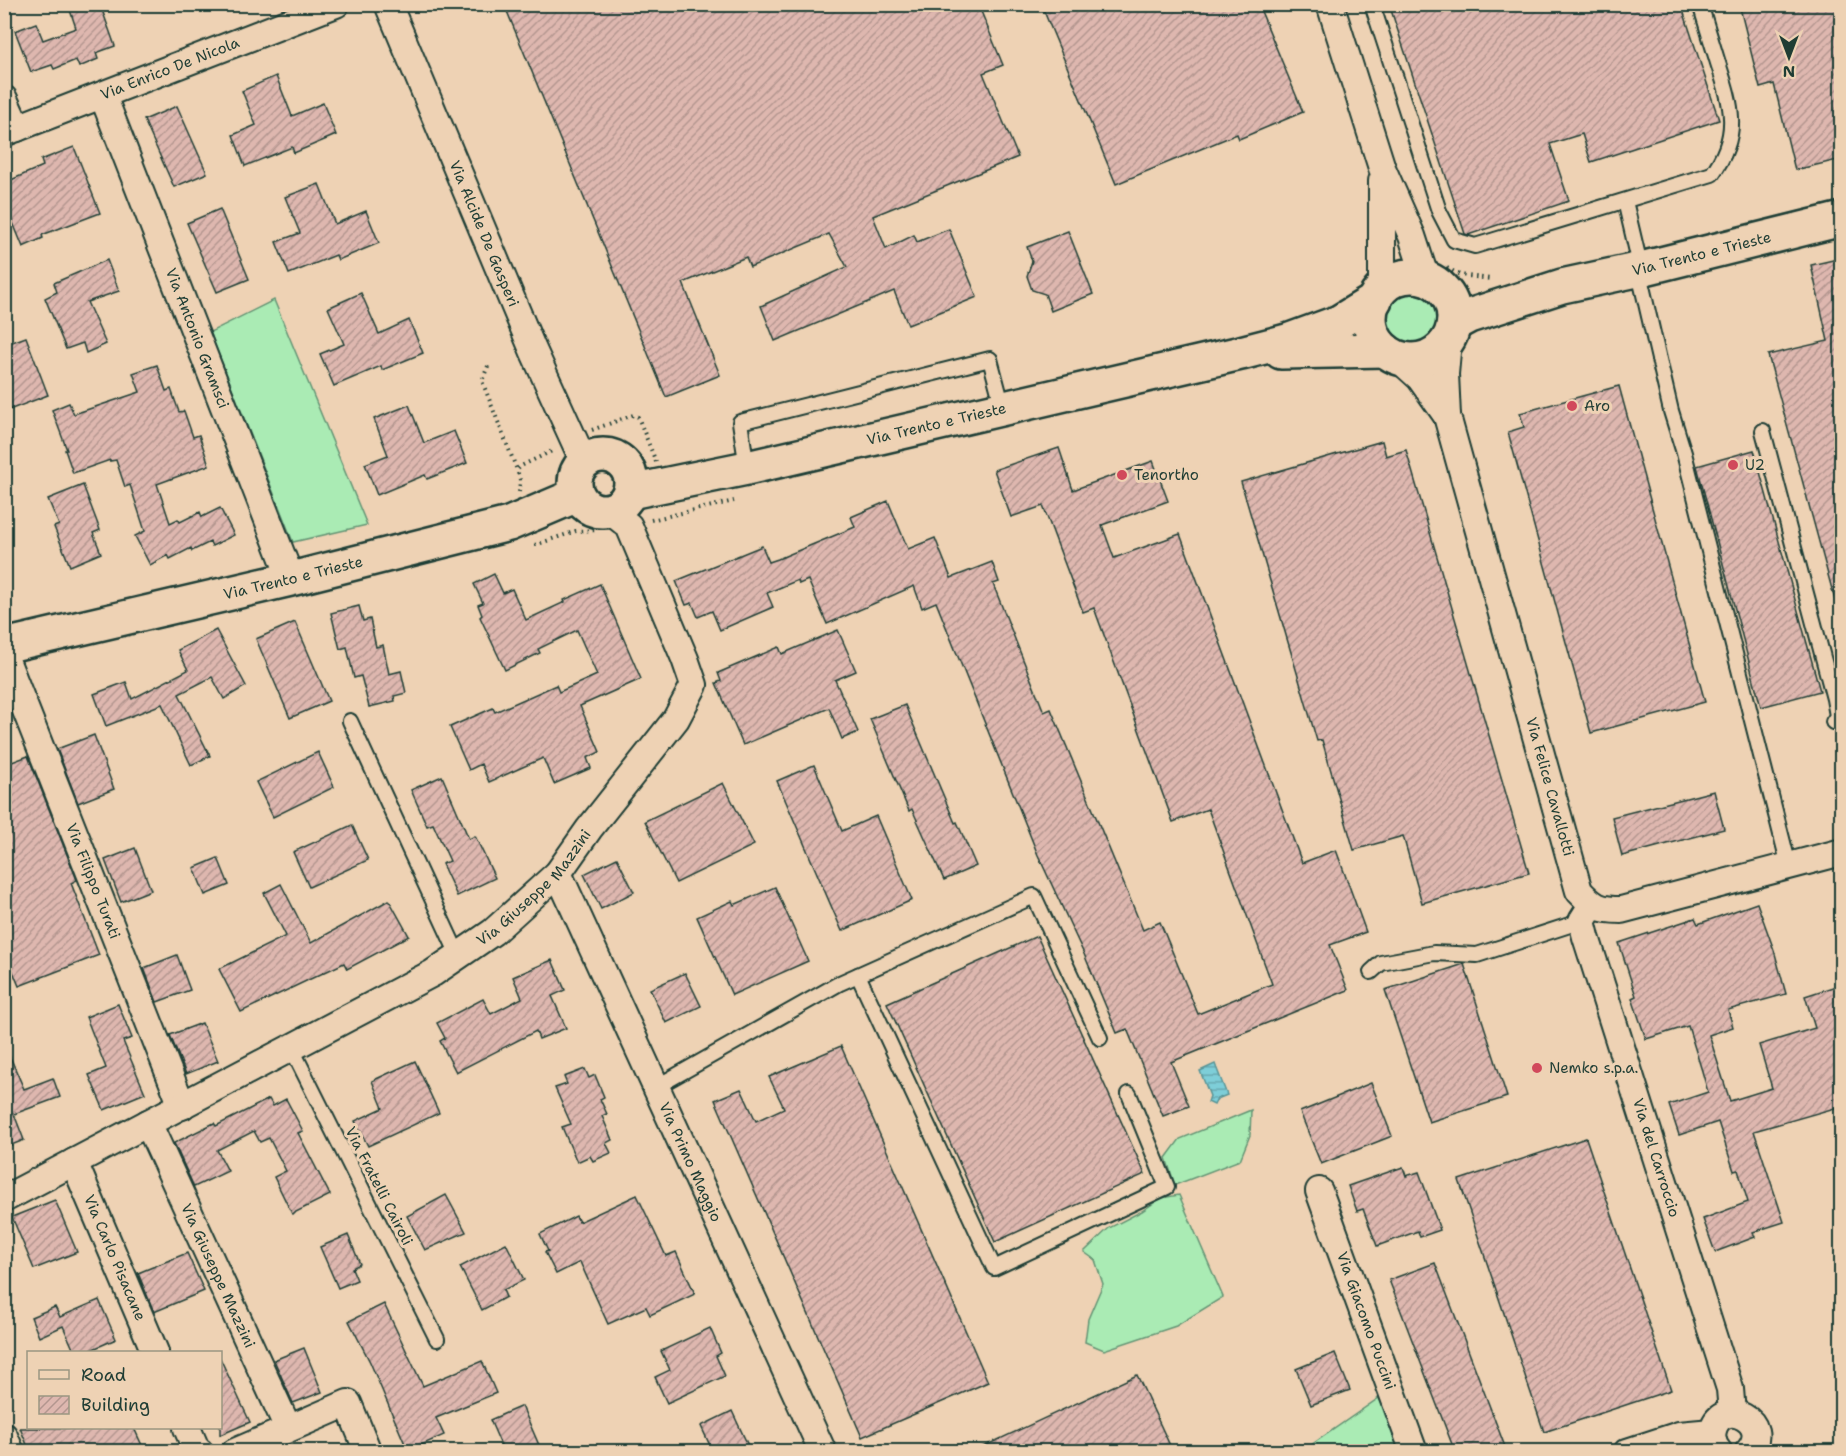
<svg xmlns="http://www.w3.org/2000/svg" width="1846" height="1456" font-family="'Shantell Sans',sans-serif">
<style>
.grass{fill:#aaebb4;stroke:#649474;stroke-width:1.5}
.water{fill:url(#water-rules);stroke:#589496;stroke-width:1.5}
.building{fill:url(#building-hatch);stroke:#1f3d34;stroke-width:1.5}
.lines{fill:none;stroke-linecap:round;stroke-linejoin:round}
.service-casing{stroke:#1f3d34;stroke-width:18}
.minor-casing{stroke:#1f3d34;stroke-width:30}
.tertiary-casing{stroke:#1f3d34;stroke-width:38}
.path{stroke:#1f3d34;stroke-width:4;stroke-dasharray:1.5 4.5;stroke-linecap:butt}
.service{stroke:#eed2b4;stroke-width:14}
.minor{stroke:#eed2b4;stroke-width:26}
.tertiary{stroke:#eed2b4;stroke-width:33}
.poi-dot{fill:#d1495b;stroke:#eed2b4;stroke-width:2}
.labels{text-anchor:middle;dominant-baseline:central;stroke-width:6;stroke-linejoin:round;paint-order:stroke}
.street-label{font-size:15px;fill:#1f3d34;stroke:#eed2b4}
.poi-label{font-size:15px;fill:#1f3d34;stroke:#eed2b4;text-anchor:start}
</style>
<defs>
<pattern id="water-rules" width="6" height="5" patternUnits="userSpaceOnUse" patternTransform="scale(1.5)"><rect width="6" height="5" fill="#7eced8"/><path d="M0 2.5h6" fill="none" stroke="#67a8b0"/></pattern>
<pattern id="building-hatch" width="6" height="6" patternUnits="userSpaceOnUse" patternTransform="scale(1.5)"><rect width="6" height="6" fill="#deb7af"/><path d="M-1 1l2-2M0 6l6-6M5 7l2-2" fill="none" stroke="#b3968f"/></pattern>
</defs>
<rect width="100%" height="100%" fill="#eed2b4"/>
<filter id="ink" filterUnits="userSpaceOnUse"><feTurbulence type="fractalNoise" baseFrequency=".0167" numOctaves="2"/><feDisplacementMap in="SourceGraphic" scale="12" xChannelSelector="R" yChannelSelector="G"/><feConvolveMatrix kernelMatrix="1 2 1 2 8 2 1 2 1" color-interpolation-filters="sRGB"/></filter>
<g filter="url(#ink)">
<g class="grass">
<circle cx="1412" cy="316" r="30"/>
<polygon points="274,300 367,525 293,542 210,332"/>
<polygon points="1251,1110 1250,1135 1240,1160 1175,1185 1166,1158 1180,1139"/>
<polygon points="1179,1195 1223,1297 1176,1326 1104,1350 1085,1342 1088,1319 1103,1284 1095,1260 1084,1252 1109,1228 1142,1211 1161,1198"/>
<polygon points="1379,1398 1402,1451 1301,1452"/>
</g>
<polygon class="water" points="1215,1064 1227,1095 1217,1099 1214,1105 1208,1102 1210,1096 1200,1071"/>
<g class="building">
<polygon points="68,4 100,4 115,46 96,53 98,59 79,67 76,60 54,69 52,65 31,72 15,31 36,23 43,40 76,28"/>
<polygon points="504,4 978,4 1003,65 983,73 1018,157 873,216 886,249 914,235 917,242 949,229 977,297 908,325 894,291 775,341 761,306 847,267 829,234 750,267 746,257 683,283 720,375 666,397"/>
<polygon points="1041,4 1258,4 1303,112 1239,139 1237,134 1116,184"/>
<polygon points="1389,4 1681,4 1719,120 1591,162 1582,134 1550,144 1569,201 1468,235 1465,234"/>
<polygon points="1739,4 1842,4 1842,159 1795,170 1774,84 1760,88"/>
<polygon points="276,76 292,116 323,103 336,135 294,153 292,147 245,166 233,135 256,125 242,91"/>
<polygon points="177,106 207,173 174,187 144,120"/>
<polygon points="74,147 100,213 42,235 43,238 23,247 11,218 4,221 4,183 43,166 41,160"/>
<polygon points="319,184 335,224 366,211 379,243 338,260 336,255 289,274 276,242 300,233 285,197"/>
<polygon points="220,209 249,279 217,292 187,223"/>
<polygon points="1068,231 1093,294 1051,311 1045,294 1032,290 1027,276 1032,261 1027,247"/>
<polygon points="1842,258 1842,604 1836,604 1768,355 1828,341 1811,265"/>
<polygon points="107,260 119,291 87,302 106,344 86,353 83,343 66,349 45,298 57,292 54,283"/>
<polygon points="361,293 379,334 409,320 423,353 382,370 381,366 334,386 320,354 344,344 328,308"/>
<polygon points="26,337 48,395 4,412 4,345"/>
<polygon points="157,365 166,391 171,389 179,412 184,411 193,437 199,435 209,465 157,484 170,523 178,519 180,522 200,512 202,517 220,508 234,535 212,546 210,542 192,551 191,548 170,559 168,555 150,565 135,536 145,531 130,485 125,487 116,460 110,461 110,460 73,473 65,450 67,450 52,410 69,403 74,414 140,392 133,373"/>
<polygon points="1619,386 1705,702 1591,733 1508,432 1524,427 1520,413"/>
<polygon points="409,405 424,443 454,431 467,463 427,479 425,475 377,495 365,464 388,455 374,419"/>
<polygon points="1382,441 1386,456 1406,450 1529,873 1422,903 1403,836 1354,850 1322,740 1317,741 1241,482"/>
<polygon points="1059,448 1073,490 1153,461 1168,501 1102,525 1114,558 1180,534 1302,863 1336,850 1366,932 1330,945 1348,990 1171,1062 1189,1106 1163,1116 1127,1029 1117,1033 1084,954 1038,855 936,602 922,608 914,586 827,624 808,580 799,584 798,580 767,593 773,607 720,630 712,611 698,617 692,603 686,605 676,581 762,546 769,562 778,559 855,527 851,517 888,501 908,549 935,538 951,578 992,562 999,582 993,584 1044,712 1051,709 1143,930 1160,922 1198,1014 1272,984 1208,809 1173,822 1094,608 1083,612 1043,506 1011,517 994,470"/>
<polygon points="1754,450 1820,691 1761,707 1697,466"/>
<polygon points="83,485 100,530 93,533 101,553 70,566 54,527 59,525 48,499"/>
<polygon points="494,574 503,593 512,589 526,620 565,602 564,600 600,584 641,679 580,706 600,752 587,758 591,768 554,784 543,758 489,782 481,764 469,770 450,727 493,708 495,712 556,685 559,692 597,675 577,630 538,649 540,653 505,670 480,617 482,615 478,605 483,603 474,584"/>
<polygon points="359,606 363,621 370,619 376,647 383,645 389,674 401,671 406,693 394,696 395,701 369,707 361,676 354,678 347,647 340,649 331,613"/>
<polygon points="295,622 329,701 290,718 256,639"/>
<polygon points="216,630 246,686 224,699 212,677 179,694 210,756 191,765 162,704 106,726 94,694 126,682 132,699 188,670 178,650"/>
<polygon points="838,630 856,671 835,680 858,732 842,739 829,708 743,745 716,683 721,681 718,673 779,647 782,654"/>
<polygon points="905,705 955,823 957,822 976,866 944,880 912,809 909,811 870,719"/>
<polygon points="94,735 114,789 78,803 57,749"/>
<polygon points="318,752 334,787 273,817 256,782"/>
<polygon points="28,756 77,880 71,883 99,955 19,986 4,950 4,765"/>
<polygon points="814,765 842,831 876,816 912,900 842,931 777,781"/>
<polygon points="442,776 469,839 475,836 495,878 457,896 442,864 450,861 433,824 427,826 411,790"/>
<polygon points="723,783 754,845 676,883 645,821"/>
<polygon points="1714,791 1724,829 1622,856 1612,817"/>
<polygon points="352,825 368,860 309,887 293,852"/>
<polygon points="135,848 151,890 121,902 105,860"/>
<polygon points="218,858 229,885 205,895 194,868"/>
<polygon points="617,858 634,892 601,909 584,874"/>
<polygon points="281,884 311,943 389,900 409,936 347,969 344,963 241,1012 219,969 286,936 264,893"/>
<polygon points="775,887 808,961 732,995 697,917 732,901 734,905"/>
<polygon points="1757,903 1774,950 1786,994 1728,1010 1733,1027 1709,1035 1730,1101 1772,1088 1759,1045 1815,1028 1805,996 1842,984 1842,1106 1754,1131 1784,1222 1753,1232 1755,1237 1715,1252 1703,1219 1748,1202 1738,1170 1734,1171 1718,1122 1679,1135 1669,1105 1708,1092 1702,1071 1688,1026 1646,1039 1632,998 1636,996 1619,943 1695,918 1698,924"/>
<polygon points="1037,936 1145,1174 995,1242 887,1003"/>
<polygon points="177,955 190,990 157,1002 144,968"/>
<polygon points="552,960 565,990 552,996 566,1028 539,1039 536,1031 456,1072 440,1041 445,1038 437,1023 483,999 491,1014 522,998 513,977"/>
<polygon points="1464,964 1507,1097 1429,1122 1385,990"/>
<polygon points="685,973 701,1006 666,1023 650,989"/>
<polygon points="118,1004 132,1038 123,1041 145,1093 104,1110 89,1075 106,1068 86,1017"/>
<polygon points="202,1023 218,1061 186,1074 170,1035"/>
<polygon points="4,1043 24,1089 53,1078 60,1097 14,1114 24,1140 4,1148"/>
<polygon points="841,1046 988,1382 862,1437 715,1100 741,1089 756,1121 784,1108 769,1077"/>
<polygon points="415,1061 439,1113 368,1146 355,1121 383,1108 372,1081"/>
<polygon points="585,1069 589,1078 595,1075 604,1097 600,1099 607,1114 602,1116 612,1140 606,1143 611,1153 593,1161 590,1156 577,1162 562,1127 571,1124 555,1088 567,1084 564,1077"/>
<polygon points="1371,1083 1392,1136 1321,1164 1300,1112"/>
<polygon points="269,1099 273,1106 286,1099 303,1131 298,1133 330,1195 292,1214 274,1177 286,1171 269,1138 260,1142 254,1131 217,1150 228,1171 194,1187 174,1143 214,1123 216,1126"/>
<polygon points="1586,1138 1671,1390 1544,1432 1459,1180"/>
<polygon points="1403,1167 1406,1176 1419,1172 1440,1230 1420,1237 1418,1231 1377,1246 1363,1209 1357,1211 1348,1186"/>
<polygon points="446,1195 466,1232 425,1250 407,1216"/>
<polygon points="637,1195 666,1256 676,1252 695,1294 650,1315 646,1307 608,1324 580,1262 556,1274 545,1252 548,1251 540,1234 576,1216 579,1222"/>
<polygon points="55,1200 77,1252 34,1269 12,1217"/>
<polygon points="348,1235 360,1264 352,1268 357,1280 338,1288 320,1247"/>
<polygon points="506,1243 524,1280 503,1290 506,1297 482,1310 460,1267"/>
<polygon points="187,1253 204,1291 154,1312 138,1273"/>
<polygon points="1435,1263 1507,1452 1455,1452 1389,1280"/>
<polygon points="99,1300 116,1339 84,1353 75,1353 63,1326 39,1337 31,1317 55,1307 60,1317"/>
<polygon points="384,1304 423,1386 482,1361 496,1393 436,1418 444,1435 408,1451 370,1362 349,1321"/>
<polygon points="710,1328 721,1353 716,1356 725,1376 667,1403 655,1377 670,1370 661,1351"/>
<polygon points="304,1348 322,1392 293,1403 274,1360"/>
<polygon points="1335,1353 1350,1390 1311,1405 1296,1369"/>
<polygon points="220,1358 250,1422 220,1435"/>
<polygon points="1137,1375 1173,1452 972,1452"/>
<polygon points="522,1406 542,1452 504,1452 490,1420"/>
<polygon points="732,1411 751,1452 713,1452 701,1426"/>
<polygon points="20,1428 134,1428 145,1452 30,1452"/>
</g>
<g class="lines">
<defs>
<g id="service">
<path d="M1372,4l67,207 15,29 21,6 237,-72c29,-39 20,-68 6,-111 -6,-20 -12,-39 -18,-59"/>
<polyline points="1625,201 1641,269"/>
<polyline points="1638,269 1671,411 1684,453 1789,866"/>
<polyline points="1763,431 1834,699 1837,716 1833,722"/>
<polyline points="747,468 740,422 990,359 1003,408"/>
<polyline points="350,721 459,957"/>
<polyline points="1371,972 1381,963 1434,953 1477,955 1582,921"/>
<polyline points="858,975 994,1268 1167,1187 1129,1094"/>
<polyline points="292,1049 437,1339"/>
<polyline points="656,1087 840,983 1034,896 1100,1038"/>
</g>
<g id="minor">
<path id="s1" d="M388,4l145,346 51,112"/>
<polyline points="1330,4 1382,168 1412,236 1426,279"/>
<path id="s2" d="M103,96l188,483"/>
<polyline points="4,99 17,128"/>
<path id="s3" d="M4,133l332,-129"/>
<polyline points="1382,289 1382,181"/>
<path id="s4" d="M1448,341l-3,33 2,42 132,475c15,16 20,19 42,19l221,-58"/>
<polyline points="1399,359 1420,378 1447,416"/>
<path id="s5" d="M4,655l178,451"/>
<path id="s6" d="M558,873l265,579"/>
<path id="s7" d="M1592,905l-10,16 4,16 144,452 2,24"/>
<path id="s8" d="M148,1123l140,305"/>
<path id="s9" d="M74,1162l81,190"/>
<path id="s10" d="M1319,1191l95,261"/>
<path id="s11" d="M4,1199l429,-226 60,-41 65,-59 31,-44 87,-110 18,-34 -9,-26 -56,-133 -19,-15"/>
<polyline points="187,1428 197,1451 200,1452"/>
<polyline points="4,1436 11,1452"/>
<polyline points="235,1452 348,1403 368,1452"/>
<polyline points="1627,1452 1679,1435 1712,1432"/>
<path d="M1719,1452c-6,-7 -8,-14 -6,-22 8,-34 62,-8 35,22"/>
</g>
<g id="tertiary">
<circle cx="1412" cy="318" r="42"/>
<path id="s12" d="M1454,324l15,-8 93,-30 79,-17 201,-50"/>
<polyline points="1281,352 1385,350"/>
<circle cx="603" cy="483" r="28"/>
<path id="s13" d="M630,492l117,-24 494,-115 46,-12 52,-19 36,-22"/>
<path id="s14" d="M4,646l287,-67 218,-55 68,-29"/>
</g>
</defs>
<use href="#service" class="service-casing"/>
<use href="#minor" class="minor-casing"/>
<use href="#tertiary" class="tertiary-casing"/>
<g class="path">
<polyline points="1447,268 1460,275 1491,279"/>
<polyline points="488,366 482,381 517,470"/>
<polyline points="592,430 633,415 638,417 656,462"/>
<polyline points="519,492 520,480 517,470 521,466 554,450"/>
<polyline points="651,520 734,501"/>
<polyline points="535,545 576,531 597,530"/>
</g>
<use href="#service" class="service"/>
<use href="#minor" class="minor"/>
<use href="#tertiary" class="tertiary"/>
</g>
</g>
<g class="poi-dot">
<circle cx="1572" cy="406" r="6"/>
<circle cx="1733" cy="465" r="6"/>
<circle cx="1122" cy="475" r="6"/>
<circle cx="1537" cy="1068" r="6"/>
</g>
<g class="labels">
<g class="street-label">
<text stroke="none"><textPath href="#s3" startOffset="178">Via Enrico De Nicola</textPath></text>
<text stroke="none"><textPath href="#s1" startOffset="249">Via Alcide De Gasperi</textPath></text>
<text stroke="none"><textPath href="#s12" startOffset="258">Via Trento e Trieste</textPath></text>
<text stroke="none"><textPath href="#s2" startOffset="260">Via Antonio Gramsci</textPath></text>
<text stroke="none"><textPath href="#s13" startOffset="314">Via Trento e Trieste</textPath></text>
<text stroke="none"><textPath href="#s14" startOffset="297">Via Trento e Trieste</textPath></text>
<text stroke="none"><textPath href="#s4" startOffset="460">Via Felice Cavallotti</textPath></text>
<text stroke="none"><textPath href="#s5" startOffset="243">Via Filippo Turati</textPath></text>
<text stroke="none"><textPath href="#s11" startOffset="618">Via Giuseppe Mazzini</textPath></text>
<text stroke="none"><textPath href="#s7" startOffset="267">Via del Carroccio</textPath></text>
<text stroke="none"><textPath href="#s6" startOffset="318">Via Primo Maggio</textPath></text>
<text transform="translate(379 1186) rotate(63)">Via Fratelli Cairoli</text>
<text stroke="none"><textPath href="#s9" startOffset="104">Via Carlo Pisacane</textPath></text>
<text stroke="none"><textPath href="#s8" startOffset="168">Via Giuseppe Mazzini</textPath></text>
<text stroke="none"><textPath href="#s10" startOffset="138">Via Giacomo Puccini</textPath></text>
</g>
<g class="poi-label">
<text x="1584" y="406">Aro</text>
<text x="1745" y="465">U2</text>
<text x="1134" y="475">Tenortho</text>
<text x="1549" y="1068">Nemko s.p.a.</text>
</g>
</g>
<rect width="1846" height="1456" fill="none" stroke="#eed2b4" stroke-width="24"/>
<rect x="12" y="12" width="1822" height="1432" fill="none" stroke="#1f3d34" stroke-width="2" filter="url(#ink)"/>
<rect x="27" y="1351" width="195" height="78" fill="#eed2b4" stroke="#9b9681" stroke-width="1.5"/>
<rect x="39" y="1370" width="30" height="9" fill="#eed2b4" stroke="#9b9681" stroke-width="1.5"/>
<text x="81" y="1381" font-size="18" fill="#1f3d34">Road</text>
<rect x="39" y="1396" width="30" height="18" fill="url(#building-hatch)" stroke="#9b9681" stroke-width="1.5"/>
<text x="81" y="1411" font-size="18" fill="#1f3d34">Building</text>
<g transform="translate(1789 57) rotate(180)" stroke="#eed2b4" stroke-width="4.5" paint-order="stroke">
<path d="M0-4.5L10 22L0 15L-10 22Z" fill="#1f3d34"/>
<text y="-9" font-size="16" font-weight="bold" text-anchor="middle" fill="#1f3d34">N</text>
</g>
</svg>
